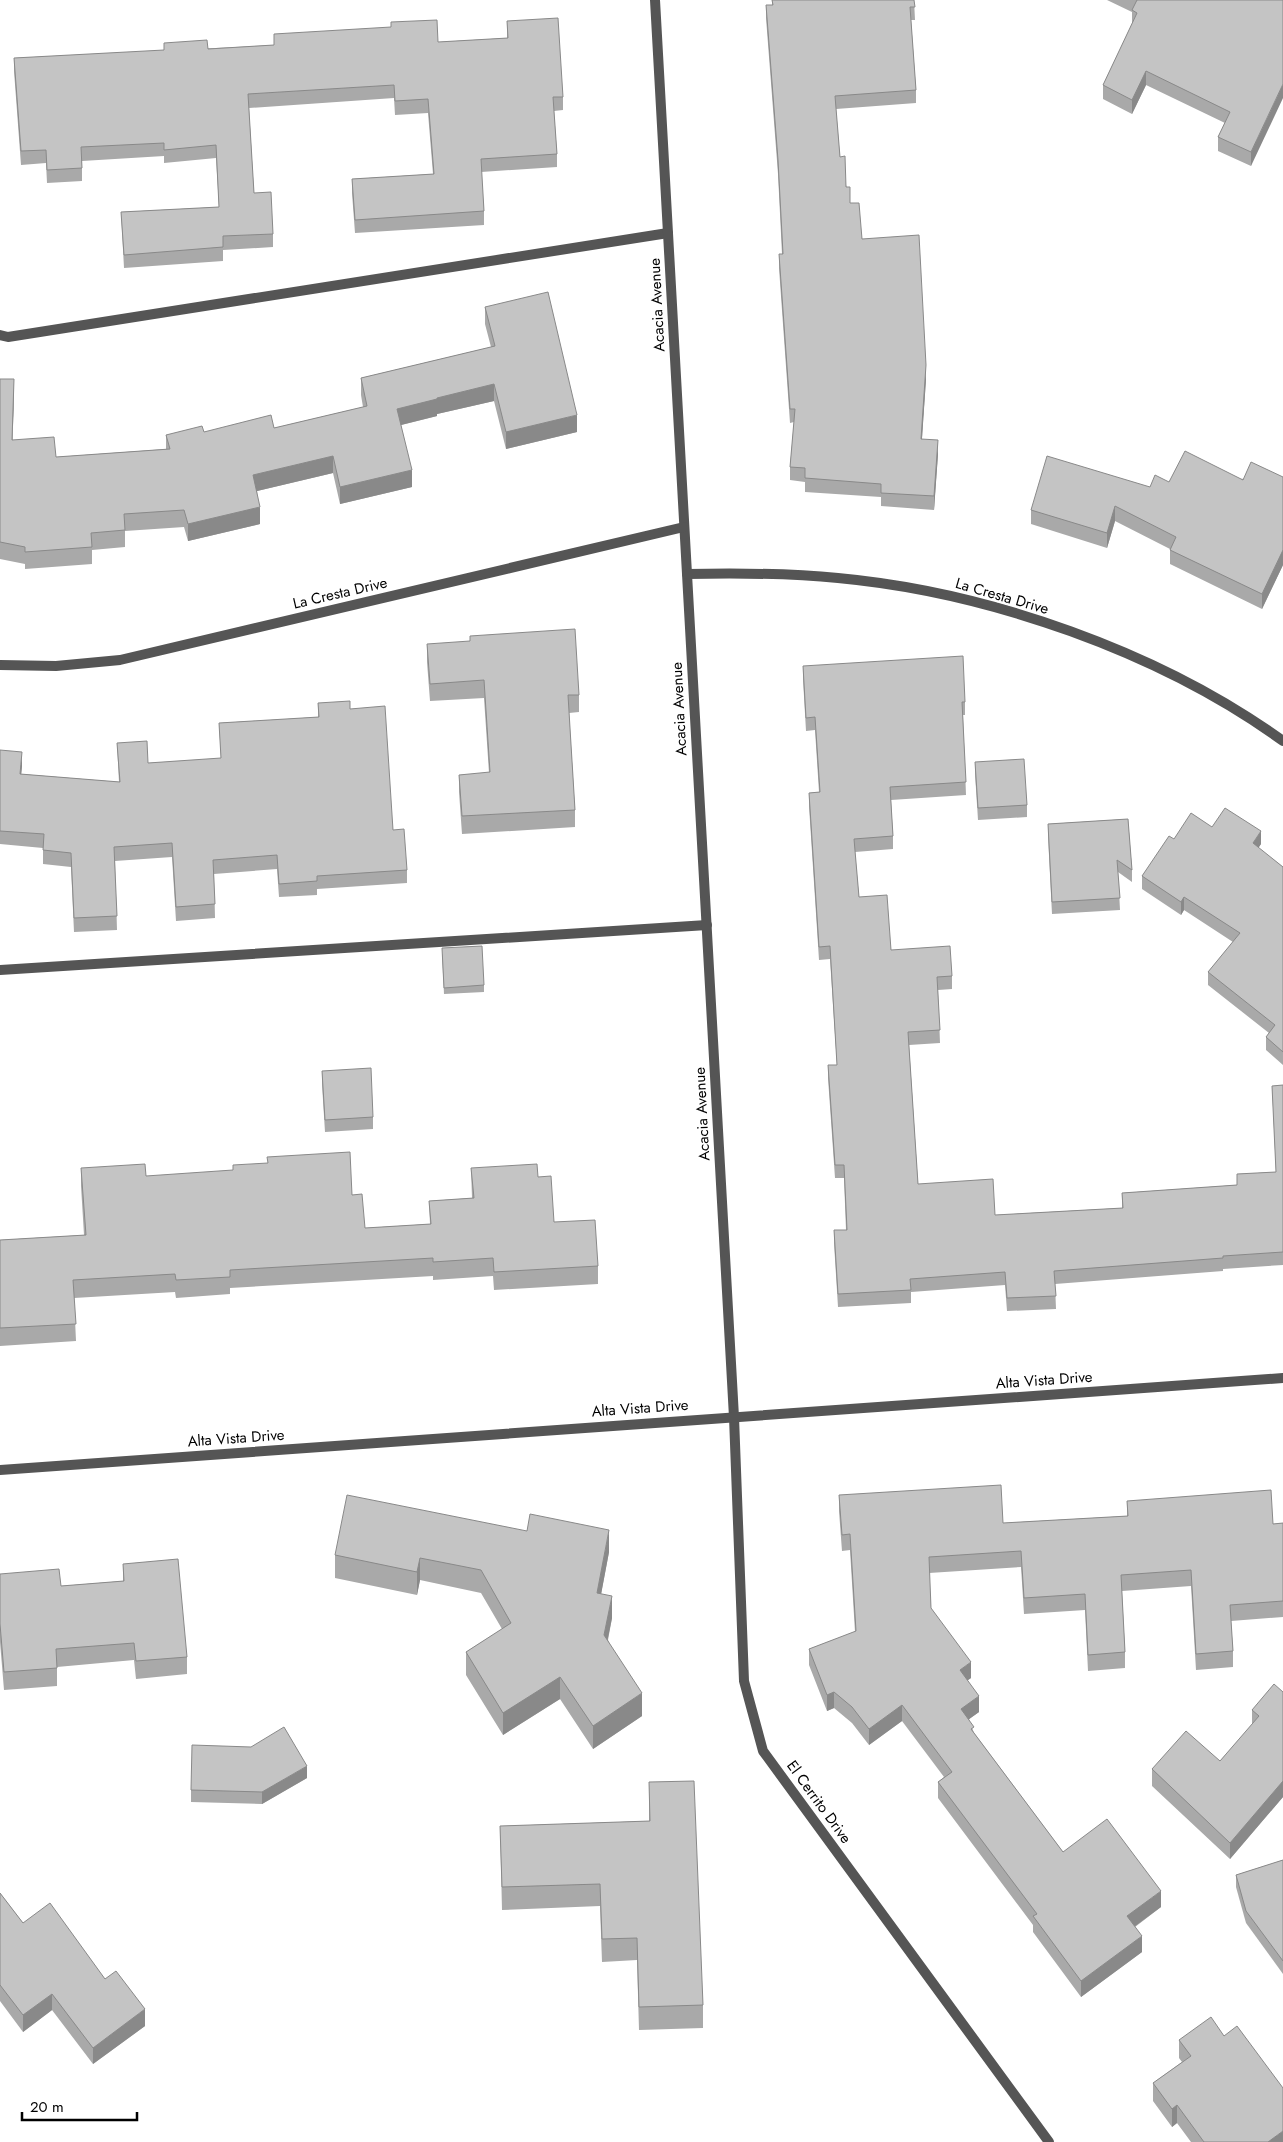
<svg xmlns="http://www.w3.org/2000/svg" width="1283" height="2142" font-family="Jost,sans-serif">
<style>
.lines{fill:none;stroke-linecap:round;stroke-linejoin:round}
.service{stroke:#555;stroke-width:10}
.minor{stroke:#555;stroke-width:10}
.tertiary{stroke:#555;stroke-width:10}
.wall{fill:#a9a9a9}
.shaded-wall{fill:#898989}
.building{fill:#c4c4c4;stroke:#898989}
.labels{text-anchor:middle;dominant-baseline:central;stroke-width:4;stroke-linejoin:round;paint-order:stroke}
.street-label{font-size:15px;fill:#000;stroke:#fff}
</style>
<rect width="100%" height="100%" fill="#fff"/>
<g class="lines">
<g class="service">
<polyline points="0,335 8,337 668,233"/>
<polyline points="0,970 707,925"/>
</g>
<g class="minor">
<polyline points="655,0 734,1417 744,1681 763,1751 1049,2142"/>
<path d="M687,574c50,-1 101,-1 151,4 151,14 322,74 445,163"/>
<polyline points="0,665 56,666 120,660 684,527"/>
</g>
<polyline class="tertiary" points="0,1470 1283,1378"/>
</g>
<g class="wall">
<polygon points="772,0 914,0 915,20 911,20 916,90 916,103 836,109 840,157 850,203 862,239 926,379 922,439 938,454 934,510 881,506 881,497 805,492 805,482 790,480 790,467 794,422 790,423 779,268 779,254 782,254 778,174 766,18 766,5 772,5"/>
<polygon points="1107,0 1283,0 1251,166 1218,151 1218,137 1225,123 1146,85 1132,114 1103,99 1103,85 1132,24 1132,12"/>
<polygon points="507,21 563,97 563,110 554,111 557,154 557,167 481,172 484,211 484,225 355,233 352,193 352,179 433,174 428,113 395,115 394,98 249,108 254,193 273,234 273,247 223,250 223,261 124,268 121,212 219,207 216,158 164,163 164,156 82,161 82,181 47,183 46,163 21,165 14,71 14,58 274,45 274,34 438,42 507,38"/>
<polygon points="485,307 577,432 506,449 494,401 437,414 437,416 401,425 412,487 340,504 333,473 257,491 260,524 188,541 184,527 125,531 125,547 92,550 92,564 25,569 25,564 0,559 0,379 14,396 12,440 56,457 166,449 166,435 274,428 363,407 361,395 361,378 491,347 485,324"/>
<polygon points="1283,477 1283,565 1262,609 1170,564 1170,549 1115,521 1107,548 1031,524 1031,510 1150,487 1169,482"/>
<polygon points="427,644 579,695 579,712 569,713 575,810 575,827 462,834 459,792 459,775 489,773 484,698 430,701 427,662"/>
<polygon points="803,666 965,702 965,715 963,715 966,795 891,800 893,836 893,849 855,852 859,897 891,950 952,976 952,989 938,990 940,1043 909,1045 918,1184 995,1215 1122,1208 1122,1193 1237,1185 1237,1174 1276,1172 1272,1086 1283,1085 1283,1265 1223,1269 1223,1271 1055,1284 1056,1309 1007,1311 1005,1285 911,1292 911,1303 838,1307 834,1243 834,1230 846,1230 844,1178 835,1178 828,1078 828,1065 837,1065 830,959 819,960 809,806 809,793 819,792 815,730 806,731 803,679"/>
<polygon points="318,703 350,709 407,870 407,883 317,889 317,895 279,897 277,869 214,874 215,918 176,921 172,857 115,861 117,930 74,932 71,867 43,864 43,848 0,844 0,750 22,766 21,774 119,782 117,743 148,763 221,759 219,723 318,717"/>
<polygon points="975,762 1027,805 1027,817 978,820 975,774"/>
<polygon points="1128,819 1132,870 1132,882 1118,872 1120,910 1052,914 1048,836 1048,824"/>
<polygon points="1212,827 1261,844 1258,848 1283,867 1283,1065 1266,1050 1266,1037 1269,1033 1208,985 1208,972 1233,942 1184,910 1181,915 1142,889 1142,876 1174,839"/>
<polygon points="442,954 484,985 484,992 444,994"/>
<polygon points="322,1071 373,1117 373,1129 325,1132 322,1084"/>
<polygon points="81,1168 146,1176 352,1195 365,1228 430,1224 429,1201 472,1198 471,1168 538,1177 554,1222 598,1266 598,1284 494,1290 493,1276 433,1280 433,1276 230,1288 230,1294 176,1298 175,1292 74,1298 76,1341 0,1346 0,1240 84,1235 81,1186"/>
<polygon points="839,1495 1003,1523 1127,1516 1127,1501 1273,1524 1283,1523 1283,1617 1231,1621 1233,1651 1233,1667 1196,1670 1191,1586 1122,1591 1125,1652 1125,1668 1088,1671 1085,1610 1024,1614 1021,1567 929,1573 931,1608 971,1678 967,1680 979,1712 969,1719 974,1733 1063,1852 1161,1907 1135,1927 1142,1952 1081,1997 1033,1932 1033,1925 938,1798 938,1782 944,1777 902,1721 869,1745 852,1723 834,1708 827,1711 809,1665 809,1649 855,1632 850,1550 842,1551 839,1511"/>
<polygon points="609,1552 601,1594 612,1618 608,1640 642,1716 593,1749 560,1699 503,1735 466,1675 466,1652 502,1629 481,1593 420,1580 417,1595 335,1578 335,1555"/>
<polygon points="123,1564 187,1657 187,1674 136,1679 134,1660 57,1667 57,1686 4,1690 0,1642 0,1574 61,1586 123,1581"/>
<polygon points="1283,1692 1283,1797 1230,1859 1152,1786 1152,1769 1220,1761 1252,1725 1252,1710"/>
<polygon points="307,1778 262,1804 191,1802 191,1790"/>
<polygon points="649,1782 703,2005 703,2028 639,2030 637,1960 602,1962 600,1906 502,1910 500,1826 649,1821"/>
<polygon points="1283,1860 1283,1974 1246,1923 1236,1887 1236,1875"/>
<polygon points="0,1893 23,1923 105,1979 145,2026 93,2064 52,2010 23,2032 0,2001"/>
<polygon points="1179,2040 1283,2142 1191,2142 1177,2123 1172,2127 1153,2101 1153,2083 1182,2062 1179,2058"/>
</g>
<g class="shaded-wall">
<polygon points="1146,71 1146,85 1132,114 1132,100"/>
<polygon points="1283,84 1283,98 1251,166 1251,152"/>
<polygon points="926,365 926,379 921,452 921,439"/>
<polygon points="14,379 14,396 12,457 12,440"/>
<polygon points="494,384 494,401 437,414 437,416 397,426 397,409 437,398"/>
<polygon points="577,415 577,432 506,449 506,432"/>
<polygon points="938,440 938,454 934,510 934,496"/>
<polygon points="333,456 333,473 253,492 253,475"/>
<polygon points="412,470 412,487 340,504 340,487"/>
<polygon points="1115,506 1115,521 1107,548 1107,533"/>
<polygon points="260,507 260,524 188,541 188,524"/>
<polygon points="1283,550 1283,565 1262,609 1262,594"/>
<polygon points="22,752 22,766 20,788 20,774"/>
<polygon points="1261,831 1261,844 1253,856 1253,843"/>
<polygon points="1184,897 1184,910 1181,915 1181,902"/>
<polygon points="609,1530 609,1552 597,1616 597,1593"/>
<polygon points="420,1558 420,1580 417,1595 417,1572"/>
<polygon points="612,1596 612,1618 604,1657 604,1635"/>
<polygon points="971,1662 971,1678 960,1686 960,1670"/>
<polygon points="560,1677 560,1699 503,1735 503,1713"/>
<polygon points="834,1692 834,1708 827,1711 827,1695"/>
<polygon points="642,1693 642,1716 593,1749 593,1726"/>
<polygon points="979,1696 979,1712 961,1725 961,1709"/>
<polygon points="902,1705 902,1721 869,1745 869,1729"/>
<polygon points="307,1766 307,1778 262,1804 262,1792"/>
<polygon points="1283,1781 1283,1797 1230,1859 1230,1843"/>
<polygon points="1161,1891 1161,1907 1127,1932 1127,1916"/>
<polygon points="1142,1936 1142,1952 1081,1997 1081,1981"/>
<polygon points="52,1994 52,2010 23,2032 23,2015"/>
<polygon points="145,2009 145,2026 93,2064 93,2048"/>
<polygon points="1177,2105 1177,2123 1172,2127 1172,2109"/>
<polygon points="1283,2131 1283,2142 1268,2142"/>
</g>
<g class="building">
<polygon points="772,0 914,0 915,7 910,7 916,90 835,96 840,157 845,156 846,187 850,187 850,203 859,203 862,239 919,235 926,365 921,439 938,440 934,496 881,493 881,484 805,478 805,468 790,467 795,409 790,409 779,254 783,254 778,160 766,5 773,5"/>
<polygon points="1137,0 1283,0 1283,84 1251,152 1218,137 1230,112 1146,71 1132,100 1103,85 1137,13 1132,10"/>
<polygon points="558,18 563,97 553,97 557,154 481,159 484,211 355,220 352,179 434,174 428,99 395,101 394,85 248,94 254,193 271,192 273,234 223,236 223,247 124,255 121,212 219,207 216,145 164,150 164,143 81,147 82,168 47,170 46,150 21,151 14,58 164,50 164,43 207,40 208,49 274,45 274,34 391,27 391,22 437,20 438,42 508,38 507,21"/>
<polygon points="548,292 577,415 506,432 494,384 437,398 437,399 397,409 412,470 340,487 333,456 253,475 260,507 188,524 184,510 124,514 125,530 91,533 92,547 25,552 25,547 0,542 0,379 14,379 12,440 54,437 56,457 170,449 166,435 202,426 204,432 271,415 274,428 367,406 361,378 495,346 485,307"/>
<polygon points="1185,451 1243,480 1251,462 1283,477 1283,550 1262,594 1170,550 1176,537 1115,506 1107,533 1031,510 1047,456 1150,487 1155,475 1169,482"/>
<polygon points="575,629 579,695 568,695 575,810 462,816 459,775 490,772 484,680 430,684 427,644 470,641 470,636"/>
<polygon points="963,656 965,702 962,702 966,782 890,787 893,836 854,839 859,897 887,895 891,950 950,946 952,976 937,977 940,1030 908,1032 918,1184 993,1179 995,1215 1123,1208 1122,1193 1237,1185 1237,1174 1276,1172 1272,1086 1283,1085 1283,1252 1223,1256 1223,1258 1054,1271 1056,1296 1007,1298 1005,1272 910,1279 911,1290 838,1294 834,1230 847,1230 844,1165 835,1165 828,1065 837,1065 830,946 819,947 809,793 820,792 815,717 806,718 803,666"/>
<polygon points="350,701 350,709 385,706 393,830 404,829 407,870 317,876 317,881 279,884 277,855 213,860 215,904 176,907 172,843 114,847 117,916 74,918 71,853 43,850 44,834 0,831 0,750 22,752 20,774 120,782 117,743 147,741 148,763 221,758 219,723 319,717 318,703"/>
<polygon points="1024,759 1027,805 978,808 975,762"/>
<polygon points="1225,808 1261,831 1253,843 1283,867 1283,1052 1266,1037 1275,1025 1208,972 1240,933 1184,897 1181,902 1142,876 1169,836 1174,839 1191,813 1212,827"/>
<polygon points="1128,819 1132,870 1117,860 1120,898 1052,902 1048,824"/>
<polygon points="482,946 484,985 444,988 442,948"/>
<polygon points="371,1068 373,1117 325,1120 322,1071"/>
<polygon points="350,1152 352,1195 362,1194 365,1228 431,1224 429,1201 474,1198 471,1168 537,1164 538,1177 551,1176 554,1222 595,1220 598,1266 494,1272 493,1258 433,1262 433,1258 230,1270 230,1277 176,1280 175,1274 73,1280 76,1324 0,1328 0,1240 86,1235 81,1168 145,1164 146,1176 233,1170 233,1165 268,1163 267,1157"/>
<polygon points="1001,1485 1003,1523 1128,1516 1127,1501 1271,1490 1273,1524 1283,1523 1283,1601 1230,1605 1233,1651 1196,1654 1191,1570 1121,1575 1125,1652 1088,1655 1085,1594 1024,1598 1021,1551 929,1557 931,1608 971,1662 960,1670 979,1696 961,1709 974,1727 971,1729 1063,1852 1107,1819 1161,1891 1127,1916 1142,1936 1081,1981 1033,1916 1037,1914 938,1782 952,1772 902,1705 869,1729 852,1707 834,1692 827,1695 809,1649 856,1631 850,1534 842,1535 839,1495"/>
<polygon points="347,1495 527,1531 530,1514 609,1530 597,1593 612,1596 604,1635 642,1693 593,1726 560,1677 503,1713 466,1652 511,1623 481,1570 420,1558 417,1572 335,1555"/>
<polygon points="178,1559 187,1657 136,1661 134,1643 56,1649 57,1668 4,1672 0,1624 0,1574 59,1569 61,1586 124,1581 123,1564"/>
<polygon points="1274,1684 1283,1692 1283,1781 1230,1843 1152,1769 1186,1731 1220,1761 1259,1716 1252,1710"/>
<polygon points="284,1727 307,1766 262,1792 191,1790 192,1745 251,1747"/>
<polygon points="694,1781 703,2005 639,2007 637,1938 602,1939 600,1884 502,1887 500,1826 650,1821 649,1782"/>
<polygon points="1283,1860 1283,1961 1246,1911 1236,1875"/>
<polygon points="0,1893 23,1923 50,1903 105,1979 116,1971 145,2009 93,2048 52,1994 23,2015 0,1985"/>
<polygon points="1211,2017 1224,2036 1237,2026 1283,2088 1283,2131 1268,2142 1204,2142 1177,2105 1172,2109 1153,2083 1191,2056 1179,2040"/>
</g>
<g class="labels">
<g class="street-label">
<text transform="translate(657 305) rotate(-93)">Acacia Avenue</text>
<text transform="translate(340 593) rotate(-13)">La Cresta Drive</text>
<text transform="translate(1002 596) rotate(16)">La Cresta Drive</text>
<text transform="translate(679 709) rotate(-93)">Acacia Avenue</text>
<text transform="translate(702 1114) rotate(-93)">Acacia Avenue</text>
<text transform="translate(1044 1380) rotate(-4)">Alta Vista Drive</text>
<text transform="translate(640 1408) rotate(-4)">Alta Vista Drive</text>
<text transform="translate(236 1438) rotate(-4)">Alta Vista Drive</text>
<text transform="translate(819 1802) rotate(54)">El Cerrito Drive</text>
</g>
</g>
<path d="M22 2112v8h115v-8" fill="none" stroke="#000000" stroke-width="2.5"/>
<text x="30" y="2112" font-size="15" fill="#000000" stroke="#ffffff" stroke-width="4" paint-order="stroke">20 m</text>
</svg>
